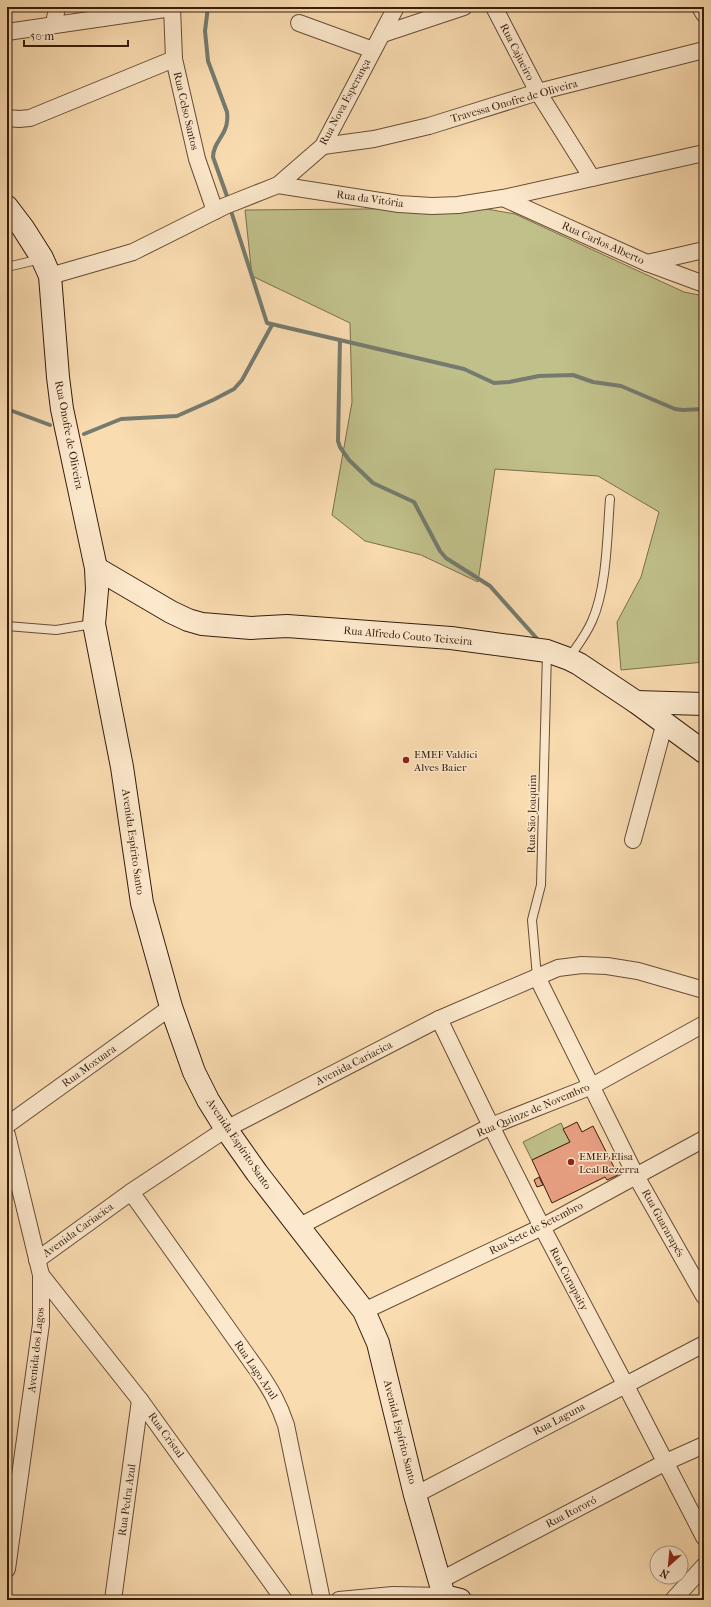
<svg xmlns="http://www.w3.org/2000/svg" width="711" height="1607" font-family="'IM FELL French Canon',serif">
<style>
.green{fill:#c0c08a;stroke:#7b6e4c}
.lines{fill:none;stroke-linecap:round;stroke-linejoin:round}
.stream{stroke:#757b6f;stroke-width:4}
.building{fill:#e9a083;stroke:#361d0d}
.lane-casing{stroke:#674d36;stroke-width:10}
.street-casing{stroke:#674d36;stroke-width:18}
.secondary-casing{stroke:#361d0d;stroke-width:24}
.lane{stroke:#fce8cc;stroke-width:8}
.street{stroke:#fce8cc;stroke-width:16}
.secondary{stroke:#fce8cc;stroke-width:22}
.poi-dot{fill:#8f2418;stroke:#fce8cc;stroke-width:1.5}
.labels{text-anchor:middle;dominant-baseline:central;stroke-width:3;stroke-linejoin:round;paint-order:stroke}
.street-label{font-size:11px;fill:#361d0d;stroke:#fce8cc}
.poi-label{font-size:11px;fill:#361d0d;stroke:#fce8cc;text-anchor:start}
</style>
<rect width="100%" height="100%" fill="#fadcb1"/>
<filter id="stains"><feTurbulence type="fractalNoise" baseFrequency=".005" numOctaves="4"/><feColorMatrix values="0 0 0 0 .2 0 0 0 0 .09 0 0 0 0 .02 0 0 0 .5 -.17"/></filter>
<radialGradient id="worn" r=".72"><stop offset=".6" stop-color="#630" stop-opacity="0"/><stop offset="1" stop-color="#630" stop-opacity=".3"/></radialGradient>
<g class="green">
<polygon points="481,208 515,214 684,292 704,296 704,662 621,670 617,622 641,577 659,512 598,476 495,469 478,582 421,555 365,541 332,515 352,402 350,323 252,276 245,210"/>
<polygon points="561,1123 570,1142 532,1160 523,1142"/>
</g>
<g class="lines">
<g class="stream">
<path d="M208,7l-3,24 3,30 19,51c3,23 -14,28 -14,45l15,42"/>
<polyline points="231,211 267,323 464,369 494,383 509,382 539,376 573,375 593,382 621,386 675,409 683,410 704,409"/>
<polyline points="340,340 338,441 340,447 349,460 373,483 414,502 440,551 446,558 490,586 540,642"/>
<polyline points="7,409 50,425"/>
<polyline points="84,434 121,419 177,416 213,400 234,389 242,380 272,325"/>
</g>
</g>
<g class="building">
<polygon points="577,1122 582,1132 593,1126 618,1175 607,1180 605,1177 552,1203 532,1160 570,1142 563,1129"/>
<polygon points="539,1177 543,1185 537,1187 534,1180"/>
</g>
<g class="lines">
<defs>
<g id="lane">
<polyline points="7,267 41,259"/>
<polyline points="7,626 56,630 93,624"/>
<path d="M569,658c8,-12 17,-23 23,-37 15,-34 15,-84 18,-122"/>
<polyline points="537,977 532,920 541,885 547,652"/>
</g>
<g id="street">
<polyline points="172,7 174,59 197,159 215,211"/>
<polyline points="494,7 538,92 592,178"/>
<polyline points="700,7 704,14"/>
<polyline points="299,23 373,50"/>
<polyline points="54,24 57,7"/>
<polyline points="7,32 172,8"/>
<polyline points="383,34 464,7"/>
<polyline points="7,118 19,119 30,118 174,59"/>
<polyline points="323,146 374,139 429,126 538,92 704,50"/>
<polyline points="278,185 323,146 396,7"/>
<polyline points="503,198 647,263 704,284"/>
<polyline points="647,263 704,250"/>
<polyline points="50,276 133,252 225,206 278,185 399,204 432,206 458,205 503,198 704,153"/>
<polyline points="633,840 665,722"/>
<polyline points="537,977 636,1176 704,1296"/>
<polyline points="439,1019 491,1126 542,1227 625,1384 704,1537"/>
<polyline points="7,1125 171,1007"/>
<polyline points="7,1135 41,1275 41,1324 7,1569"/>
<path d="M131,1192l127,179c13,19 21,33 28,54l36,175"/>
<polyline points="298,1227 491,1126 592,1086 704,1024"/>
<polyline points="37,1260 131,1192 226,1129 439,1019 558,968 582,965 607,966 638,971 704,990"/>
<polyline points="41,1275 140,1400 284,1600"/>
<polyline points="364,1311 542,1227 704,1139"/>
<polyline points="415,1495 704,1344"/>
<polyline points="439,1581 666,1462 704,1445"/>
<polyline points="113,1600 140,1400"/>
<polyline points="339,1600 393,1595 444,1596"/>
<polyline points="673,1600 704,1566"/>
</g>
<g id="secondary">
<polyline points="7,207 23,228 42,258 50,276 58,377 62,409 96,568 97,590 94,624 122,767 142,903 171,1007 194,1072 208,1100 226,1129 257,1173 364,1311 378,1343 415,1495 444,1596 460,1600"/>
<polyline points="96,568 171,612 188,620 202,624 251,628 287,626 451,638 547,651 569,659 579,664 636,702 704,752"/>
<polyline points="636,702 704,704"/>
</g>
</defs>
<use href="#lane" class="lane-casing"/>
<use href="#street" class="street-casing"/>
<use href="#secondary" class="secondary-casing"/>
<use href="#lane" class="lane"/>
<use href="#street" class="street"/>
<use href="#secondary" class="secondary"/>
</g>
<g class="poi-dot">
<circle cx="406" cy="760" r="4"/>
<circle cx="571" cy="1162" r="4"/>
</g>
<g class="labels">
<g class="street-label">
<text transform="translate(517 52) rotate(63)">Rua Cajueiro</text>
<text transform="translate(514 101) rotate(-16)">Travessa Onofre de Oliveira</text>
<text transform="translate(345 102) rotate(-62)">Rua Nova Esperança</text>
<text transform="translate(186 111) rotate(77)">Rua Celso Santos</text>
<text transform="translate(370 199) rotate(8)">Rua da Vitória</text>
<text transform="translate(603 243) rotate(24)">Rua Carlos Alberto</text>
<text transform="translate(69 435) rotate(79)">Rua Onofre de Oliveira</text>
<text transform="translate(408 636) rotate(5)">Rua Alfredo Couto Teixeira</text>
<text transform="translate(532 814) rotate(-89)">Rua São Joaquim</text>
<text transform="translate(133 842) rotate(82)">Avenida Espírito Santo</text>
<text transform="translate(354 1063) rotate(-27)">Avenida Cariacica</text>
<text transform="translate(89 1066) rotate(-36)">Rua Moxuara</text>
<text transform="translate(533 1110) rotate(-23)">Rua Quinze de Novembro</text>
<text transform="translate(239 1144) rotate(56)">Avenida Espírito Santo</text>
<text transform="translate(663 1223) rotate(61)">Rua Guararapés</text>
<text transform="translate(536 1228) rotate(-27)">Rua Sete de Setembro</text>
<text transform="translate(78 1230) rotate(-36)">Avenida Cariacica</text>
<text transform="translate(569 1279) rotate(62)">Rua Curupaity</text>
<text transform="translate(36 1350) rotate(-84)">Avenida dos Lagos</text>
<text transform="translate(256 1370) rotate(56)">Rua Lago Azul</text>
<text transform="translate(559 1419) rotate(-28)">Rua Laguna</text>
<text transform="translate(400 1432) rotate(76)">Avenida Espírito Santo</text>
<text transform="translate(166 1435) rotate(54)">Rua Cristal</text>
<text transform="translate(127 1500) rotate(-82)">Rua Pedra Azul</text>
<text transform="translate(571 1512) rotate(-28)">Rua Itororó</text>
</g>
<g class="poi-label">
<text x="414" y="754">EMEF Valdici<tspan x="414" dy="13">Alves Baier</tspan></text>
<text x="579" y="1156">EMEF Elisa<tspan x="579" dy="13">Leal Bezerra</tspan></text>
</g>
</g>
<rect width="711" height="1607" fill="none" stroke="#fadcb1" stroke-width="24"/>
<rect x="8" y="8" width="695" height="1591" fill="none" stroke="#361d0d" stroke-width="2"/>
<rect x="12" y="12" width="687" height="1583" fill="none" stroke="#361d0d"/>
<g transform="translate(669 1565) rotate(207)"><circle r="19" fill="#fce8cc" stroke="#ad9780"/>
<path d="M0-3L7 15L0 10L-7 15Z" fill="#8f2418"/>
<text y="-6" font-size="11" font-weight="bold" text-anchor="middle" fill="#361d0d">N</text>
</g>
<path d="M24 40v6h104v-6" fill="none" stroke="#361d0d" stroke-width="2"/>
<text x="30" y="40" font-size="12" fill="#361d0d" stroke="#fce8cc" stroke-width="3" paint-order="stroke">50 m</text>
<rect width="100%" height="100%" filter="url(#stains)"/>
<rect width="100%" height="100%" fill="url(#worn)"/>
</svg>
